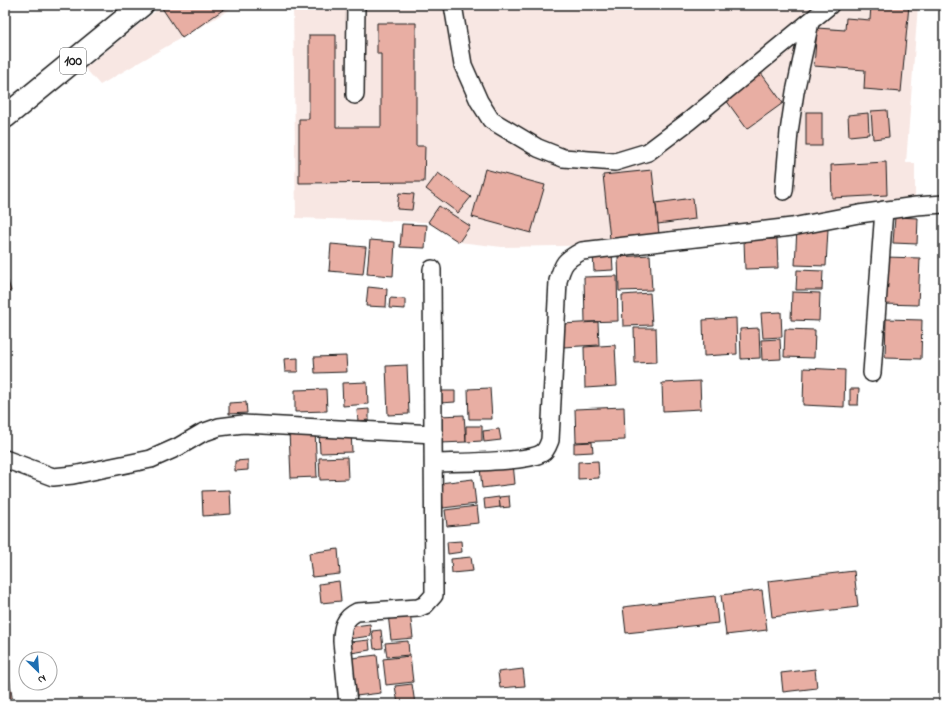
<svg xmlns="http://www.w3.org/2000/svg" width="949" height="709" font-family="'Indie Flower',sans-serif">
<style>
.built{fill:#f8e7e3}
.building{fill:#e8aea3;stroke:#1c1c1c}
.lines{fill:none;stroke-linecap:round;stroke-linejoin:round}
.minor-casing{stroke:#1c1c1c;stroke-width:20}
.major-casing{stroke:#1c1c1c;stroke-width:25}
.minor{stroke:#fff;stroke-width:17}
.major{stroke:#fff;stroke-width:22}
.labels{text-anchor:middle;dominant-baseline:central;stroke-width:4;stroke-linejoin:round;paint-order:stroke}
.shield{fill:#fff;stroke:#606060;stroke-width:1}
.shield-label{font-size:15px;font-weight:bold;fill:#1c1c1c}
</style>
<rect width="100%" height="100%" fill="#fff"/>
<filter id="ink" filterUnits="userSpaceOnUse"><feTurbulence type="fractalNoise" baseFrequency=".025" numOctaves="2"/><feDisplacementMap in="SourceGraphic" scale="8" xChannelSelector="R" yChannelSelector="G"/><feConvolveMatrix kernelMatrix="1 2 1 2 8 2 1 2 1" color-interpolation-filters="sRGB"/></filter>
<g filter="url(#ink)">
<g class="built">
<polygon points="163,5 238,5 100,85 85,68"/>
<polygon points="293,5 918,5 906,163 915,163 915,202 609,245 502,247 459,242 428,222 296,218"/>
</g>
<g class="building">
<polygon points="166,5 230,5 182,38 162,8"/>
<polygon points="871,5 909,5 901,92 864,89 865,70 814,66 817,28 845,30 846,18 870,20"/>
<polygon points="377,23 416,23 416,146 425,146 424,182 299,183 299,119 309,119 309,35 336,35 336,127 381,127 381,54 377,54"/>
<polygon points="761,73 783,103 747,129 726,100"/>
<polygon points="887,110 889,137 873,139 871,111"/>
<rect x="806" y="112" width="16" height="34"/>
<polygon points="868,113 869,134 849,136 848,115"/>
<polygon points="886,162 887,195 832,198 831,165"/>
<polygon points="485,169 545,185 531,233 472,217"/>
<polygon points="652,170 659,234 610,239 603,175"/>
<polygon points="438,173 471,197 458,213 426,189"/>
<polygon points="399,193 414,194 412,210 397,209"/>
<polygon points="693,198 695,219 658,224 656,203"/>
<polygon points="439,206 470,226 459,242 428,222"/>
<polygon points="895,217 918,218 917,244 893,243"/>
<polygon points="402,224 427,225 425,248 400,247"/>
<polygon points="797,228 828,229 826,266 795,265"/>
<polygon points="777,239 778,268 745,269 744,240"/>
<polygon points="370,240 395,242 393,276 367,274"/>
<polygon points="331,244 366,247 363,274 329,271"/>
<polygon points="593,253 612,253 613,270 594,271"/>
<polygon points="650,255 652,290 619,291 618,257"/>
<polygon points="885,257 920,258 918,305 883,304"/>
<polygon points="797,270 823,271 822,290 796,290"/>
<polygon points="5,272 11,291 5,293"/>
<polygon points="617,276 618,321 585,322 584,277"/>
<polygon points="368,287 387,289 386,307 366,306"/>
<polygon points="792,292 820,293 819,321 791,320"/>
<polygon points="650,293 652,325 623,326 622,295"/>
<polygon points="390,298 405,299 405,309 389,308"/>
<polygon points="781,312 782,337 763,338 761,313"/>
<polygon points="736,318 737,354 704,356 703,320"/>
<polygon points="886,319 922,320 921,359 885,358"/>
<polygon points="598,322 599,345 563,347 562,324"/>
<polygon points="634,328 656,328 657,362 635,363"/>
<polygon points="759,328 760,358 741,359 740,329"/>
<polygon points="785,329 815,330 814,358 784,357"/>
<polygon points="780,339 781,359 762,360 761,340"/>
<polygon points="615,345 617,386 585,388 584,347"/>
<polygon points="346,356 347,372 315,373 314,357"/>
<polygon points="298,358 298,372 285,372 284,359"/>
<polygon points="407,365 409,414 388,415 386,366"/>
<polygon points="804,368 845,370 844,407 803,405"/>
<polygon points="700,381 701,409 663,411 662,383"/>
<polygon points="367,382 368,404 343,406 342,383"/>
<polygon points="490,388 492,419 469,419 468,389"/>
<polygon points="326,389 327,411 295,412 295,390"/>
<polygon points="850,389 859,389 858,405 850,405"/>
<polygon points="440,391 455,391 455,402 440,403"/>
<polygon points="246,402 247,413 229,414 229,403"/>
<polygon points="624,407 625,440 576,442 575,409"/>
<polygon points="369,409 369,420 358,421 357,410"/>
<polygon points="464,415 466,442 440,443 439,416"/>
<polygon points="466,426 482,426 482,441 466,442"/>
<polygon points="315,429 317,477 291,478 289,431"/>
<polygon points="499,429 501,440 484,442 483,431"/>
<polygon points="351,431 352,452 320,453 319,432"/>
<polygon points="592,442 593,452 574,453 574,443"/>
<polygon points="347,457 348,479 320,480 319,458"/>
<polygon points="248,460 248,470 235,471 235,461"/>
<polygon points="598,461 599,478 578,479 578,462"/>
<polygon points="513,463 515,484 482,488 480,467"/>
<polygon points="473,479 476,504 443,508 440,483"/>
<polygon points="230,490 231,514 203,516 202,491"/>
<polygon points="509,496 510,507 500,508 499,497"/>
<polygon points="499,497 500,507 485,509 484,499"/>
<polygon points="477,506 479,523 447,526 445,510"/>
<polygon points="461,541 462,552 448,554 447,542"/>
<polygon points="338,549 340,574 312,577 309,553"/>
<polygon points="471,557 473,571 452,573 451,559"/>
<polygon points="854,571 858,607 772,617 768,581"/>
<polygon points="339,581 341,601 321,603 319,584"/>
<polygon points="762,590 767,630 726,635 721,595"/>
<polygon points="715,596 718,623 626,633 623,607"/>
<polygon points="410,612 413,638 391,640 388,614"/>
<polygon points="370,624 371,636 348,639 347,627"/>
<polygon points="381,630 383,648 374,649 372,631"/>
<polygon points="369,640 370,650 351,653 350,642"/>
<polygon points="408,641 409,655 387,657 385,643"/>
<polygon points="377,655 381,693 356,696 352,658"/>
<polygon points="410,656 413,682 386,685 383,659"/>
<polygon points="523,669 525,686 500,688 498,672"/>
<polygon points="815,669 817,688 783,692 781,673"/>
<polygon points="5,675 9,675 13,704 5,704"/>
<polygon points="412,684 415,704 398,704 395,686"/>
</g>
<g class="lines">
<defs>
<g id="minor">
<polyline points="453,5 463,65 479,101 491,120 538,148 563,158 615,162 648,152 689,121 830,5"/>
<polyline points="355,95 356,5"/>
<polyline points="784,191 789,132 795,92 810,22"/>
<polyline points="872,373 884,210"/>
<polyline points="5,459 53,477 73,475 151,459 178,447 202,433 219,427 243,424 434,434"/>
<path d="M434,463c21,-1 93,0 108,-10 5,-3 6,-8 8,-13l8,-159c5,-18 7,-21 24,-30l210,-24 67,-13 57,-8 28,-2"/>
<path d="M348,704l-6,-63c0,-13 2,-23 15,-29l61,-4 7,-3 9,-10 -2,-326"/>
</g>
<polyline id="major" points="5,117 142,5"/>
</defs>
<use href="#minor" class="minor-casing"/>
<use href="#major" class="major-casing"/>
<use href="#minor" class="minor"/>
<use href="#major" class="major"/>
</g>
</g>
<g class="labels">
<rect class="shield" x="60" y="48" width="26" height="26" rx="3"/>
<g class="shield-label">
<text x="73" y="61">100</text>
</g>
</g>
<rect width="949" height="709" fill="none" stroke="#fff" stroke-width="20"/>
<rect x="10" y="10" width="929" height="689" fill="none" stroke="#1c1c1c" stroke-width="1.5" filter="url(#ink)"/>
<g transform="translate(38 671) rotate(155)"><circle r="19" fill="#ffffff" stroke="#a4a4a4"/>
<path d="M0-3L7 15L0 10L-7 15Z" fill="#1f6fb2"/>
<text y="-6" font-size="11" font-weight="bold" text-anchor="middle" fill="#1c1c1c">N</text>
</g>
</svg>
